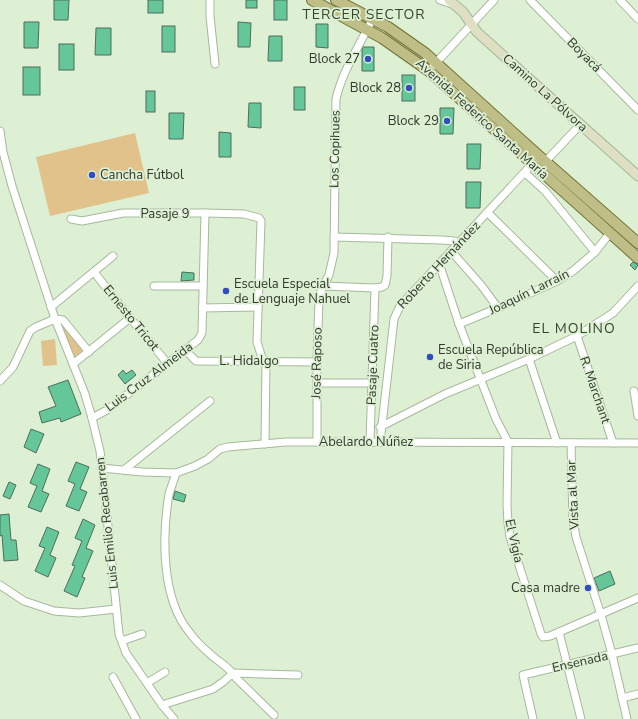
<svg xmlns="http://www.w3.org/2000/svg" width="638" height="719" font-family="'Nunito Sans',sans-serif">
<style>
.green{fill:#e1c28a}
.building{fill:#65c699;stroke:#4e6d5d}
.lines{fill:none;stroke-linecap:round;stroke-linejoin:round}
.street-casing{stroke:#a6b99d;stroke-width:9}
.secondary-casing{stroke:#a6b99d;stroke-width:11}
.primary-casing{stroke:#717334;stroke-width:12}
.street{stroke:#fff;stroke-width:7}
.secondary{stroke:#dfdfc3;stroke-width:9}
.primary{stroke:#bfbe87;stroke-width:10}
.poi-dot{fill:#314ebf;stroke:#ddf0d3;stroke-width:1.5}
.labels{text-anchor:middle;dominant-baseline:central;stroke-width:3.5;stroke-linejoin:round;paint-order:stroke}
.street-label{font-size:13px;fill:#31382d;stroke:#ddf0d3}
.poi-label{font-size:13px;fill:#31382d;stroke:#ddf0d3;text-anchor:end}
.neighbourhood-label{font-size:14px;letter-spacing:1px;fill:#35442c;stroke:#ddf0d3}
</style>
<rect width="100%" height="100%" fill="#ddf0d3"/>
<g class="green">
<polygon points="135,133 149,193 50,216 36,157"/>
<polygon points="58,322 64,322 85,351 75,359"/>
<polygon points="55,339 57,365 43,366 41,341"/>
</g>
<g class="building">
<polygon points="54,0 69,0 68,20 54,20"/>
<rect x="148" y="0" width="15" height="13"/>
<rect x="246" y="0" width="11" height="8"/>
<rect x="274" y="0" width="13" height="20"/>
<polygon points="24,22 39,22 38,48 24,48"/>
<polygon points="238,22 251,23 250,47 238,47"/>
<polygon points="316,24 328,24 328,48 316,47"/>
<rect x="162" y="26" width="13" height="26"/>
<polygon points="96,28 111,28 111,55 95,55"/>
<polygon points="269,36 282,36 282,61 268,61"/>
<rect x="59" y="44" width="15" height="26"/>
<polygon points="363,47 374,47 374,71 362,71 362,50"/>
<rect x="23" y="67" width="17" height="28"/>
<rect x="402" y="75" width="13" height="26"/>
<rect x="294" y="87" width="11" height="23"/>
<rect x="146" y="91" width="9" height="21"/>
<polygon points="249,103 261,103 261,128 248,127"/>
<polygon points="440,108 454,108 453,134 440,134"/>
<polygon points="169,113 184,113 183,139 169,139"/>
<polygon points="219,132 231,133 231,157 219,157"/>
<polygon points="467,144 481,144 480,169 467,169"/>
<polygon points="466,182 481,182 480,208 466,208"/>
<polygon points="633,262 638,265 635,270 630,265"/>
<polygon points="182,272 194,273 194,280 181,281"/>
<polygon points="123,370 126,374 132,370 136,375 125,384 118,375"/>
<polygon points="68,380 81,414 61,422 60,418 42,423 39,412 56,406 48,387"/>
<polygon points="31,429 44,434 36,453 24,447"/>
<polygon points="76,462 89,467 80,489 87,492 79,511 66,506 75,484 68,481"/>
<polygon points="38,464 50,469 42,491 49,494 41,512 28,507 37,486 30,483"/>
<polygon points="9,482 16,485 10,499 3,496"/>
<polygon points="175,491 186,495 184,502 173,499"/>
<polygon points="9,514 11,540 16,540 18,560 4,561 2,535 0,536 0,515"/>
<polygon points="83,519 95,525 86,548 93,551 82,577 85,578 77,597 64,591 75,566 72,565 82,541 75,538"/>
<polygon points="47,527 59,532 50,555 56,558 48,577 35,571 45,548 39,546"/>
<polygon points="610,571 615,584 599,591 594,578"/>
</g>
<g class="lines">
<defs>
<g id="street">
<polyline points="210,0 210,16 215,64"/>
<polyline points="440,0 455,5"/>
<polyline points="530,0 638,110"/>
<polyline points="620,0 638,19"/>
<polyline points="433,66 494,0"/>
<polyline points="0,131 3,152 12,186 55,319 85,394 92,418 100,451 102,468 119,634 126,653 162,705 174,719"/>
<polyline points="545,162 580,125"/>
<polyline points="525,173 545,191 595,252"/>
<polyline points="488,213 557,281"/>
<polyline points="71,219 82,221 123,213 205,213 244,214 259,218 261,221 257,342 263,361"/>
<polyline points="334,237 442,240 454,241 458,243"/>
<polyline points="451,251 481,285 498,308"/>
<polyline points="439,263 459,324 496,419 508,442 507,505 508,523 510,537 541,634 543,637 550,636 638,598"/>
<polyline points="94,272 130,318 168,364"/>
<polyline points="154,286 203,286"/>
<polyline points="323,286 375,288 382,287 385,285 387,276 388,237"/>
<polyline points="51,307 113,256"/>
<polyline points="202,308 258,307"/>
<polyline points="459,324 498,308 557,281 573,271 595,252 610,233"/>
<polyline points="577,336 613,443"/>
<polyline points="185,350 196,361 317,362"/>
<polyline points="529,359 557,443"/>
<polyline points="73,364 130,318"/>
<polyline points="0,381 13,367 30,331 36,327 55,319 63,320 89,352"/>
<polyline points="317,383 373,383"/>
<polyline points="634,391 638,416"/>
<polyline points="92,418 107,410 198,340 202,333 205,213"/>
<polyline points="380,427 445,394 529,359 577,336 613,313 638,286"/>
<polyline points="370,441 375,288"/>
<path d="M317,442v-80l2,-65 4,-11 6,-11 5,-22 2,-154c7,-30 24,-54 37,-81"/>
<polyline points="380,442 394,319 400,306 535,161"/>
<polyline points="571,443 573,520 576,537 601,615 612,654 627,719"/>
<polyline points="265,444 266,361"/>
<polyline points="102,468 142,472 176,473 195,466 208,459 220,449 228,447 286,442 317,442 638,443"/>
<polyline points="124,470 210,401"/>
<path d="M176,473c-2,7 -5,14 -7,21 -7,42 -8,105 21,139 5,7 12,14 19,20 9,9 21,14 27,25l38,37"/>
<polyline points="0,585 24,601 54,611 79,613 116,609"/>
<polyline points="559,632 581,719"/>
<polyline points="122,641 142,634"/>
<polyline points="113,677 136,719"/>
<polyline points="147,683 165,672"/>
<polyline points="622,698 638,694"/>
<polyline points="162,705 213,689 223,682 233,673 298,675"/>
<polyline points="533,719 523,675 638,648"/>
</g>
<polyline id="secondary" points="449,0 463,12 477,32 638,176"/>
<g id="primary">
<polyline points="312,0 382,38 429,71 638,258"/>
<polyline points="336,0 388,27 425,53 539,156 638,243"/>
</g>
</defs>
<use href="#street" class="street-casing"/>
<use href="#secondary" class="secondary-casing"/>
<use href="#primary" class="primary-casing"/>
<use href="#street" class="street"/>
<use href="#secondary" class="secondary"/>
<use href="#primary" class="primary"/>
</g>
<g class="poi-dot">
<circle cx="368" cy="59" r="4"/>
<circle cx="409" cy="88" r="4"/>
<circle cx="447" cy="121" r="4"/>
<circle cx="92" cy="175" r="4"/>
<circle cx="226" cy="291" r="4"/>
<circle cx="430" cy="357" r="4"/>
<circle cx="588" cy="588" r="4"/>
</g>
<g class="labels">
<g class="street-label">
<text transform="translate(584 55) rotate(45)">Boyacá</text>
<text transform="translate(545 93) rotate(42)">Camino La Pólvora</text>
<text transform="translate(482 119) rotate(42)">Avenida Federico Santa María</text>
<text transform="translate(335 149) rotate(-89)">Los Copihues</text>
<text x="165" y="214">Pasaje 9</text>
<text transform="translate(439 265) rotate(-47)">Roberto Hernández</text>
<text transform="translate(529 292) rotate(-26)">Joaquín Larraín</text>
<text transform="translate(131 318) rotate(51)">Ernesto Tricot</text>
<text x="249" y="361">L. Hidalgo</text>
<text transform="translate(317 363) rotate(-89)">José Raposo</text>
<text transform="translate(373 365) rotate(-88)">Pasaje Cuatro</text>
<text transform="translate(149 377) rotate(-37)">Luis Cruz Almeida</text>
<text transform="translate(595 390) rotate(71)">R. Marchant</text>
<text x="366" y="442">Abelardo Núñez</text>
<text transform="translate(573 495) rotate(-93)">Vista al Mar</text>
<text transform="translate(107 523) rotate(-96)">Luis Emilio Recabarren</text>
<text transform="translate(514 541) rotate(77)">El Vigía</text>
<text transform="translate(580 662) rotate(-13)">Ensenada</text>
</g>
<g class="poi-label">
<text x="360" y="59">Block 27</text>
<text x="401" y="88">Block 28</text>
<text x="439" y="121">Block 29</text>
<text x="100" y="175" text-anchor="start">Cancha Fútbol</text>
<text x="234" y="284" text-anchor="start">Escuela Especial<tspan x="234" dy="15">de Lenguaje Nahuel</tspan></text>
<text x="438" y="350" text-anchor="start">Escuela República<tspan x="438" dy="15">de Siria</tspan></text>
<text x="580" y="588">Casa madre</text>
</g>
<g class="neighbourhood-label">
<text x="364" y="14">TERCER SECTOR</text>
<text x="574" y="328">EL MOLINO</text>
</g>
</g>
</svg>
